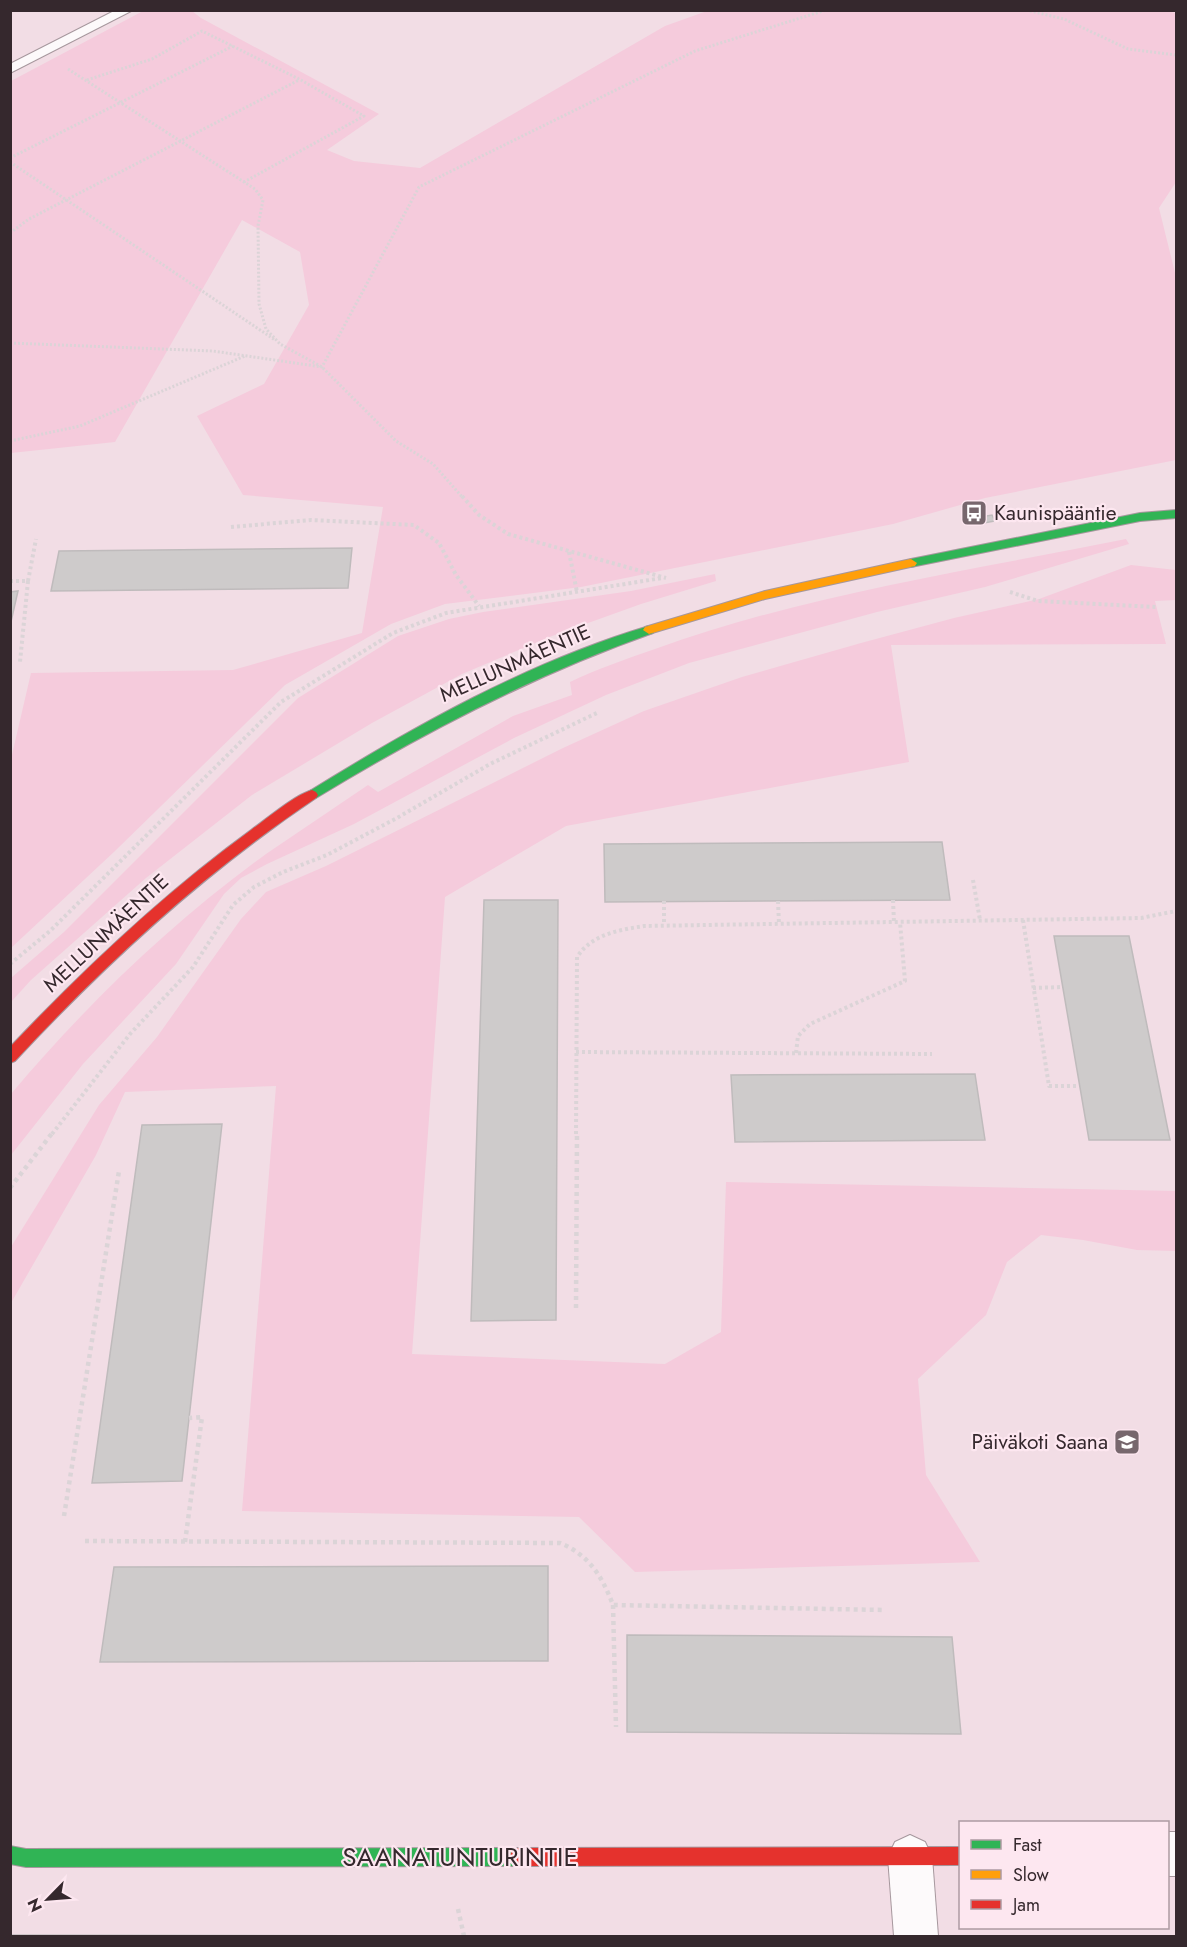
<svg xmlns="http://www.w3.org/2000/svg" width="1187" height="1947" font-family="Jost,sans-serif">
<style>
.green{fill:#f5cbdc}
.building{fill:#cecbcb;stroke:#bfbbbc;stroke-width:1.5}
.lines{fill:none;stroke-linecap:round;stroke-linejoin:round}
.lane-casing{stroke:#a6979d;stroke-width:2}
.street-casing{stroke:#a6979d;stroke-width:2}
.fast-casing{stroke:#a6979d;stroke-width:2}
.slow-casing{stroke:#a6979d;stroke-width:2}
.jam-casing{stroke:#a6979d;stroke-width:2}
.path-far2{stroke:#dbd4d7;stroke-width:3;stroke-dasharray:2 2;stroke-linecap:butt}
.path-far1{stroke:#dbd4d7;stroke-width:4;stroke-dasharray:3 3;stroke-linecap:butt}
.path{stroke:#dbd4d7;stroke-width:4.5;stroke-dasharray:4 4;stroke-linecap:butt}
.lane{fill:#fdfafb;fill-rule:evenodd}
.street{fill:#fdfafb;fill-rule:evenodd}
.fast{fill:#30b455;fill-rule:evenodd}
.slow{fill:#ff9f0a;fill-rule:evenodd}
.jam{fill:#e5322d;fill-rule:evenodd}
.labels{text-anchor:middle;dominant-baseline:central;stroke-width:4.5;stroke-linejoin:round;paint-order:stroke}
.poi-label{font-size:21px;fill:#35282d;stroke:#fde7f0;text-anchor:start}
.street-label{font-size:21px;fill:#35282d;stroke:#fde7f0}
.near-street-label{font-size:26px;fill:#35282d;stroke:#fde7f0}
</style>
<rect width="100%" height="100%" fill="#f2dde5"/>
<g class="green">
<polygon points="1166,11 1176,13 1176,182 1159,208 1176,277 1176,460 985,498 893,524 581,587 445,604 391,624 285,685 115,851 11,948 11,759 31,673 233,670 362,633 383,507 243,495 197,416 264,384 309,305 300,252 242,220 115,442 11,453 11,81 143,11 192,11 201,18 379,114 327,150 354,161 420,168 665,26 707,11"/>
<path d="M1126,539l3,5 -144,43 -108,25 -188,51 -83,32 -92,43 -160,86 -87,40 -26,14 -17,16 -48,70 -93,100 -72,91v-61c75,-89 160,-171 255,-240 34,-23 68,-46 102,-69l10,7 135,-76 59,-21 -2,-13c27,-13 56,-23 85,-33 152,-55 313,-78 471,-110z"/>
<polygon points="1131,565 1176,570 1176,600 1155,601 1166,644 891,645 909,762 566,826 445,897 412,1354 665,1364 721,1332 726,1182 1176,1191 1176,1251 1137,1250 1083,1240 1041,1235 1007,1262 986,1315 918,1379 926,1475 980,1562 635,1572 579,1517 242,1511 276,1086 125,1092 96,1155 11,1303 11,1247 99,1105 157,1037 241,919 266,892 326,866 563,748 644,711 742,677 861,643 954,618 1039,599"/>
<polygon points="715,574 716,581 641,604 552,636 462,674 372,723 252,795 146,878 31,980 11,1002 11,978 64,932 298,698 398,636 449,619 483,612 631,591"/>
</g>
<g class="building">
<polygon points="992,515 995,521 973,525 969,519"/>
<polygon points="352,548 348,588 51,591 59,551"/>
<polygon points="18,591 10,626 10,592"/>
<polygon points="942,842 950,900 605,902 604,844"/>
<polygon points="484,900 558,900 556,1320 471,1321"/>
<polygon points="1054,936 1129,936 1170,1140 1089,1140"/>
<polygon points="975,1074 985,1140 735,1142 731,1075"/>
<polygon points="222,1124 182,1481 92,1483 142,1125"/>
<polygon points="548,1566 548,1661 100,1662 114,1567"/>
<polygon points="627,1635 952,1637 961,1734 627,1732"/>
<polygon points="10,1935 440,1936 10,1936"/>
</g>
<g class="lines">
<defs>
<polygon id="lane" points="116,10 133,10 10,73 10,64"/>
<g id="street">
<rect x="1168" y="1832" width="8" height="44"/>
<polygon points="910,1835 925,1842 932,1857 938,1936 894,1936 888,1857 895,1842"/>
</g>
<g id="fast">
<polygon points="1176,510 1176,518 1140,521 911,567 905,563 911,559 1140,513"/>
<path d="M649,626l4,1 2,3 -2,3c-119,42 -229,99 -337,165h-8l-2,-3 2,-3c107,-66 220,-130 341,-166z"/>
<polygon points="10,1846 26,1849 518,1848 524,1851 527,1857 524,1863 518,1866 26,1867 10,1864"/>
</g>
<polygon id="slow" points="911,559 917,563 915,566 765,599 649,634 643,630 645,627 765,591"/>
<g id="jam">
<path d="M312,790l4,2 2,3 -2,3c-112,75 -209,164 -301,263l-5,2v-16c75,-79 153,-153 241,-217 17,-12 42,-34 61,-40z"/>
<polygon points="960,1847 960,1865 518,1866 512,1863 509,1857 512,1851 518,1848"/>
</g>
</defs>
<use href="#lane" class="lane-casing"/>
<use href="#street" class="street-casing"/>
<use href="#fast" class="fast-casing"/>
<use href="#slow" class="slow-casing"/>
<use href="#jam" class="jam-casing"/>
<g class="path-far2">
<polyline points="1026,10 1064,19 1128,49 1176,55"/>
<polyline points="68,69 255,189 263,200 258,226 259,304 266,329 280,344 322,367 396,441 433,464 463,498"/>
<polyline points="87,80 152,59 202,31 299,79 364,116 244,182"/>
<polyline points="10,158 233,46"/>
<polyline points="10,162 275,340"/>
<polyline points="10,233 29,219 299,80"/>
<polyline points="10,343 213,351 322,367 419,187 695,51 826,10"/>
<polyline points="10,441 80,426 245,356"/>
</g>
<g class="path-far1">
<polyline points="462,496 479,515 508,534 666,578"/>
<polyline points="231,527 311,520 414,525 439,543 456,575 479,606"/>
<polyline points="569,552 577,592"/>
<polyline points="10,581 28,581 20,662"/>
<polyline points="28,581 36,539"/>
<polyline points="1010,592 1038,601 1156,607"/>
<polyline points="973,880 980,920"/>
<polyline points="893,900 894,922"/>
<polyline points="664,901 664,925"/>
<polyline points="778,901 779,924"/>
<polyline points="1023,920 1049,1086 1079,1086"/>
<polyline points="10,964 50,931 281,702 393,633 446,613 662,578"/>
<polyline points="1033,988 1062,987"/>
<polyline points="576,1052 932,1054"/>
<polyline points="796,1053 798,1036 810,1024 905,981 900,922"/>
<polyline points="52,1134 130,1034 193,967 233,905 254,887 283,872 327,855 397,818 490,764 599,712"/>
<path d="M576,1134l1,-177c15,-23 42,-27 67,-31l497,-8 35,-7"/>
</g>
<g class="path">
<polyline points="10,1188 53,1132"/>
<polyline points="576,1308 577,1132"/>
<polyline points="64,1516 119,1171"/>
<path d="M85,1541l475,2c29,12 42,33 53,62l272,5"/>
<polyline points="185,1542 202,1417 189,1418"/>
<polyline points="613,1605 616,1727"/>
<polyline points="458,1909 464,1936"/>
</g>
<use href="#lane" class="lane"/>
<use href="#street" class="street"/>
<use href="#fast" class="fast"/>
<use href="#slow" class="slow"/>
<use href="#jam" class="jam"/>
</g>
<defs>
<symbol id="bus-square" viewBox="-11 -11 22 22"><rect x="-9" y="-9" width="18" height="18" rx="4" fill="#77676d" stroke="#fde7f0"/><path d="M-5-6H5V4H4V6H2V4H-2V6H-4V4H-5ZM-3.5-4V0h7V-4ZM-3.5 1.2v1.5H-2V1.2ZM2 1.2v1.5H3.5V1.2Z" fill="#fff"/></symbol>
<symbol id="school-square" viewBox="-11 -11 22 22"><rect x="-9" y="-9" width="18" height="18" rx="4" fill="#77676d" stroke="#fde7f0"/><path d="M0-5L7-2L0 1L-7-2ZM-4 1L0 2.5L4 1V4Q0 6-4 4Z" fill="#fff"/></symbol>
</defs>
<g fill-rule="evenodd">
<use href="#bus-square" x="959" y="498" width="30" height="30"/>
<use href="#school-square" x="1112" y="1427" width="30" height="30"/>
</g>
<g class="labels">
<g class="poi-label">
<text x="994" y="513">Kaunispääntie</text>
<text x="1108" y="1442" text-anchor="end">Päiväkoti Saana</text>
</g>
<g class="street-label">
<text transform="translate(515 663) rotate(-24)">MELLUNMÄENTIE</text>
<text transform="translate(106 933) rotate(-43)">MELLUNMÄENTIE</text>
</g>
<g class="near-street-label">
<text x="460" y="1857">SAANATUNTURINTIE</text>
</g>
</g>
<rect width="1187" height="1947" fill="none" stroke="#35282d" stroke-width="24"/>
<rect x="959" y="1821" width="210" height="108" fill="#fde7f0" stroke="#ad9ba2" stroke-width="1.5"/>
<rect x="971" y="1840" width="30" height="9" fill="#30b455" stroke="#ad9ba2" stroke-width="1.5"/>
<text x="1013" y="1851" font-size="18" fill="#35282d">Fast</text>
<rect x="971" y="1870" width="30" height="9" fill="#ff9f0a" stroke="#ad9ba2" stroke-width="1.5"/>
<text x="1013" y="1881" font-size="18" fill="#35282d">Slow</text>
<rect x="971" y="1900" width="30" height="9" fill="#e5322d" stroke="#ad9ba2" stroke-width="1.5"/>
<text x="1013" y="1911" font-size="18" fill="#35282d">Jam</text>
<g transform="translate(48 1899) rotate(245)" stroke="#fde7f0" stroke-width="4.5" paint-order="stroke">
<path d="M0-4.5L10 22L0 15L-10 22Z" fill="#35282d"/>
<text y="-9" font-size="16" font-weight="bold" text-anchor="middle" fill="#35282d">N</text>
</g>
</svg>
